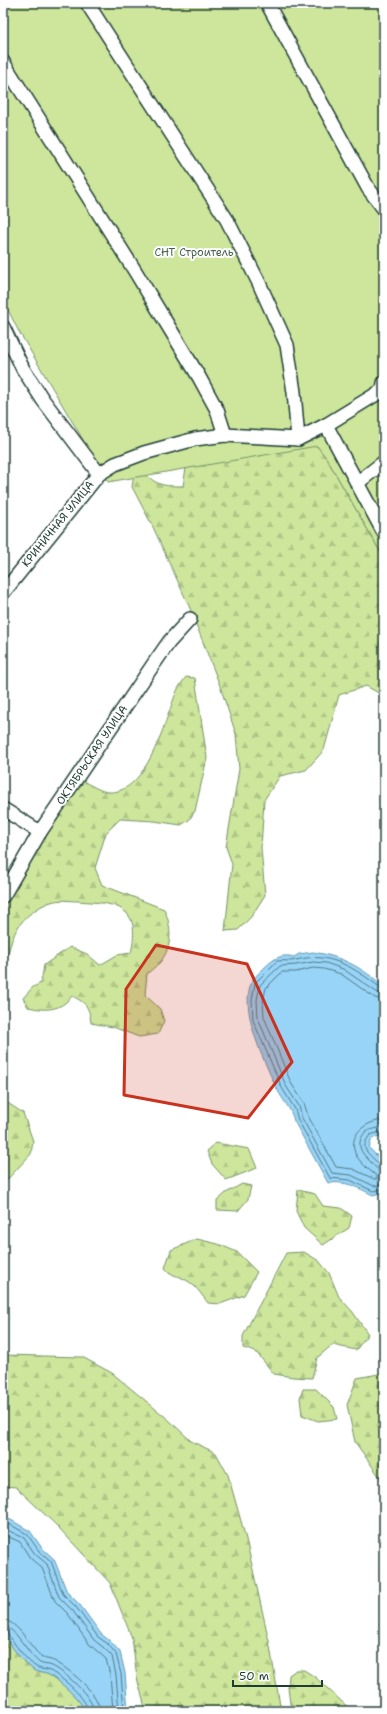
<svg xmlns="http://www.w3.org/2000/svg" width="387" height="1714" font-family="'Shantell Sans',sans-serif">
<style>
.forest{fill:url(#forest-firs);stroke:#769268}
.garden{fill:#cde69c;stroke:#769268}
.water{fill:#98d4f8;stroke:#6898aa}
.lines{fill:none;stroke-linecap:round;stroke-linejoin:round}
.shore{stroke:#4f7982;stroke-width:1}
.street-casing{stroke:#1f3d34;stroke-width:16}
.street{stroke:#fff;stroke-width:13}
.marked{fill:#c8321e;fill-opacity:0.2;stroke:#c8321e;stroke-width:3;stroke-linejoin:round}
.labels{text-anchor:middle;dominant-baseline:central;stroke-width:4;stroke-linejoin:round;paint-order:stroke}
.park-label{font-size:11px;fill:#425f49;stroke:#fff}
.street-label{font-size:11px;fill:#1f3d34;stroke:#fff}
</style>
<defs>
<pattern id="forest-firs" width="22" height="20" patternUnits="userSpaceOnUse"><rect width="22" height="20" fill="#cde69c"/><path d="M5 1l3.5 6h-7zM16 11l3.5 6h-7z" fill="#b0c687"/></pattern>
</defs>
<rect width="100%" height="100%" fill="#fff"/>
<filter id="ink" filterUnits="userSpaceOnUse"><feTurbulence type="fractalNoise" baseFrequency=".025" numOctaves="2"/><feDisplacementMap in="SourceGraphic" scale="8" xChannelSelector="R" yChannelSelector="G"/><feConvolveMatrix kernelMatrix="1 2 1 2 8 2 1 2 1" color-interpolation-filters="sRGB"/></filter>
<g filter="url(#ink)">
<g class="forest">
<path d="M317,446l10,13 57,99v138l-18,-10 -27,9 -15,55 -18,20 -26,6 -16,24 -3,48 4,47 -14,22 -13,13 -13,1 7,-67 -6,-17 13,-78 -3,-35 -16,-48 -31,-80 -36,-79 -21,-40 2,-13 8,-4c14,16 21,16 41,16l3,-18 9,-18z"/>
<path d="M186,677l9,1 12,80 -12,53 -6,9 -8,5 -27,-4 -34,-2 -14,14 -11,35 7,17 62,24c7,15 9,34 -1,49 -3,6 -11,11 -16,16l-2,21 15,14 4,12 -6,13 -19,3 -26,-10 -22,-4c-2,-17 -5,-20 -19,-27 -12,15 -26,15 -44,11l-5,-9 10,-11 8,-4 3,-18 26,-18 17,7 13,11 17,-10 14,-2c2,-9 4,-22 1,-31 -7,-21 -36,-19 -54,-21 -9,0 -18,-2 -27,1 -10,3 -23,12 -30,21 -10,12 -13,33 -18,48v-71l78,-120c8,4 20,12 28,12 38,2 56,-72 67,-99 2,-5 6,-11 10,-16z"/>
<polygon points="3,1100 23,1113 33,1141 31,1154 3,1184"/>
<polygon points="216,1143 249,1149 257,1168 226,1180 212,1164 207,1151"/>
<polygon points="242,1184 251,1186 248,1199 238,1211 217,1210 217,1201 226,1193"/>
<polygon points="298,1190 315,1194 323,1206 341,1208 352,1216 349,1228 323,1245 304,1228 296,1211"/>
<path d="M197,1239l21,5 19,8 20,20 -13,23 -24,9 -12,-1c-7,-9 -13,-19 -24,-24 -10,-5 -11,-2 -19,-11l6,-18z"/>
<polygon points="304,1252 319,1261 329,1273 339,1297 352,1311 368,1334 356,1350 332,1345 317,1358 312,1378 293,1377 274,1374 256,1352 243,1348 243,1336 286,1253"/>
<polygon points="3,1355 82,1357 112,1373 169,1420 191,1441 216,1453 228,1475 246,1539 269,1641 281,1711 146,1711 137,1678 132,1638 110,1583 58,1527 16,1487 3,1486"/>
<polygon points="384,1373 384,1483 355,1442 347,1405 357,1378"/>
<polygon points="303,1389 316,1389 334,1407 337,1419 318,1421 302,1415 300,1398"/>
<path d="M3,1633c8,13 19,29 32,38 4,2 9,2 12,3 11,5 34,26 38,37h-79l-3,-3z"/>
<polygon points="296,1670 304,1670 315,1677 352,1711 291,1711 288,1688 289,1675"/>
</g>
<polygon class="garden" points="3,3 384,3 384,558 327,459 317,446 108,482 18,330 3,300"/>
<g class="water">
<path d="M313,952c31,5 47,15 71,34v149l-12,3 -3,10 15,15v29l-11,3c-17,-8 -25,-14 -45,-12l-34,-62c-3,-13 -11,-20 -17,-32 -12,-26 -39,-80 -25,-108 2,-4 7,-8 10,-11 10,-10 18,-17 32,-13l5,-3z"/>
<path d="M3,1518l8,2 19,11 12,17 12,11 13,33 13,13 21,29 9,7 10,11 5,21 3,38h-43c-4,-11 -27,-32 -38,-37 -3,-1 -8,-1 -12,-3 -13,-9 -24,-25 -32,-38z"/>
</g>
<g class="lines">
<g class="shore">
<path d="M384,989l-3,-1c-27,-20 -51,-37 -85,-28 -5,2 -12,0 -19,1l-22,22 -3,17 1,20 29,68 13,21 3,11 32,58 20,2 23,11 11,-2"/>
<polyline points="384,994 378,993 343,969 326,963 313,962 296,965 280,966 260,985 257,1000 258,1018 286,1086 299,1106 302,1118 332,1173 351,1175 374,1186 384,1184"/>
<path d="M384,1000l-9,-2 -34,-24 -17,-5 -11,-1 -17,4h-14l-16,16 -3,13 1,16 27,66 13,20 4,13 28,51 17,2 21,10h3v-3c-7,-5 -19,-15 -22,-23 -7,-20 12,-32 29,-33"/>
<path d="M384,1126l-18,5c-11,13 -6,21 5,31 4,5 6,8 13,9"/>
<path d="M384,1131l-14,4c-3,4 -6,8 -5,13 1,5 14,17 19,18"/>
<polyline points="3,1522 9,1524 27,1534 39,1551 51,1561 63,1594 76,1607 98,1637 108,1644 116,1654 121,1674 124,1711"/>
<polyline points="3,1528 24,1538 35,1554 47,1564 59,1597 73,1611 94,1640 104,1648 112,1656 116,1675 119,1711"/>
<polyline points="3,1534 20,1542 30,1558 42,1568 55,1601 68,1614 89,1644 106,1659 110,1675 113,1711"/>
<path d="M3,1620c16,1 26,27 39,37 4,3 10,2 14,5 15,9 43,31 44,49"/>
<path d="M3,1626c13,1 25,29 37,37 3,2 8,1 12,3 13,6 41,31 42,45"/>
<path d="M3,1631l4,2c7,10 20,29 31,35 4,2 9,1 12,3 12,6 37,27 38,40"/>
</g>
<defs>
<g id="street">
<polyline points="87,3 227,220 259,283 287,345 294,392 298,439"/>
<polyline points="267,3 368,188 384,209"/>
<polyline points="3,62 135,271 199,377 217,410 225,435"/>
<polyline points="3,327 23,369 43,400 99,474"/>
<polyline points="326,425 384,533"/>
<polyline points="357,483 384,462"/>
<polyline points="3,593 99,474 115,464 144,453 195,439 225,435 298,439 326,425 383,390 384,383"/>
<polyline points="3,809 40,832"/>
<polyline points="3,896 40,832 153,665 169,642 190,619"/>
</g>
</defs>
<use href="#street" class="street-casing"/>
<use href="#street" class="street"/>
</g>
</g>
<path class="marked" d="M156,945l91,19 45,98 -44,56 -124,-23 2,-106z"/>
<g class="labels">
<g class="park-label">
<text x="194" y="252">СНТ Строитель</text>
</g>
<g class="street-label">
<text transform="translate(58 524) rotate(-51)">КРИНИЧНАЯ УЛИЦА</text>
<text transform="translate(92 755) rotate(-56)">ОКТЯБРЬСКАЯ УЛИЦА</text>
</g>
</g>
<rect width="387" height="1714" fill="none" stroke="#fff" stroke-width="16"/>
<rect x="8" y="8" width="371" height="1698" fill="none" stroke="#1f3d34" stroke-width="1.5" filter="url(#ink)"/>
<path d="M233 1680v6h89v-6" fill="none" stroke="#1f3d34" stroke-width="2"/>
<text x="239" y="1680" font-size="12" fill="#1f3d34" stroke="#ffffff" stroke-width="3" paint-order="stroke">50 m</text>
</svg>
